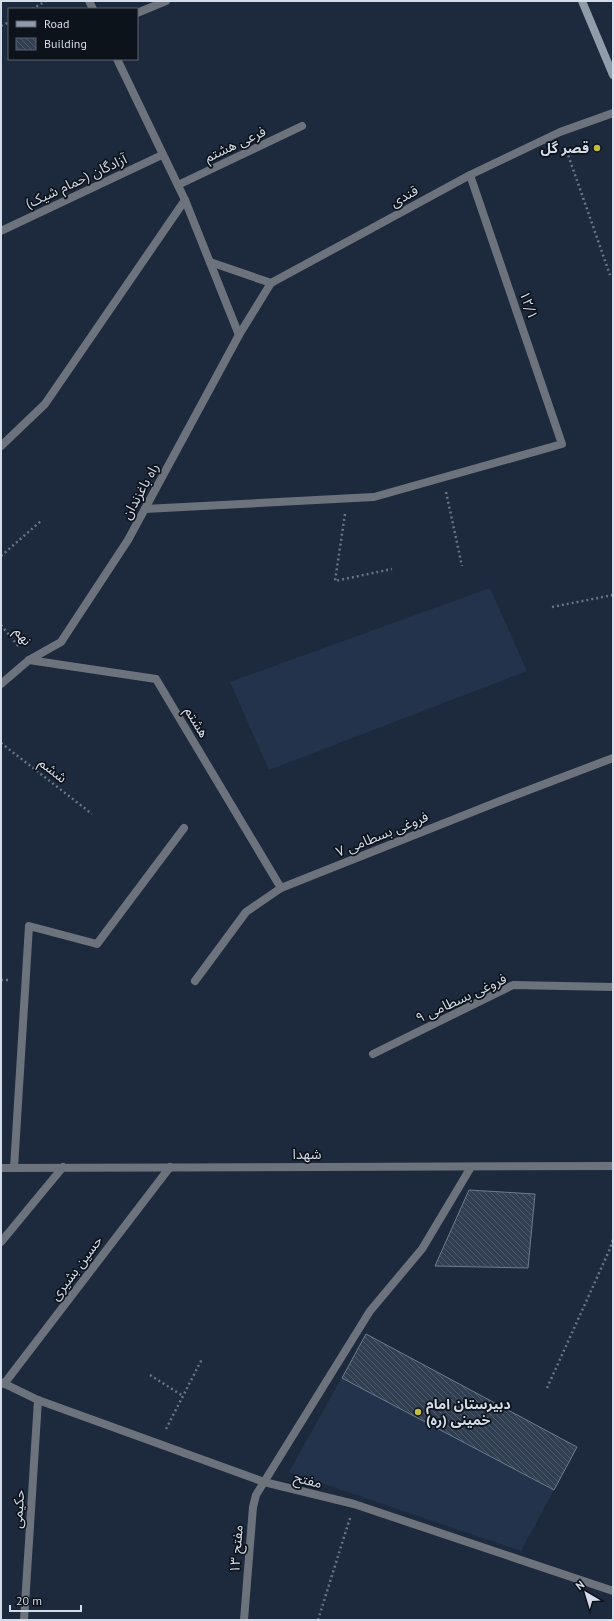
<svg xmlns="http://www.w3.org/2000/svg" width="614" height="1621" font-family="'PT Sans','Noto Sans Arabic',sans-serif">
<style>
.built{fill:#22334b}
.building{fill:url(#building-back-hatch);stroke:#6b7b91}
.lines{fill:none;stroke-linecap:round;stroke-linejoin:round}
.path{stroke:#687383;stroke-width:2.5;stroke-dasharray:2 3;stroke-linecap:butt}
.minor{stroke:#6c737c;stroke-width:8}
.tertiary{stroke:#6c737c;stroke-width:8}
.secondary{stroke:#919cab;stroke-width:8}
.poi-dot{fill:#c3bd3f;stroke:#0d131b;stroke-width:1.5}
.labels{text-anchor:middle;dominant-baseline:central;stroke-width:3.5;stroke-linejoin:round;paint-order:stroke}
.street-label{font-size:14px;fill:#d3dce8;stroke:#0d131b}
.poi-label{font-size:14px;font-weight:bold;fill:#d3dce8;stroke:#0d131b;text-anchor:end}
</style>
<defs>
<pattern id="building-back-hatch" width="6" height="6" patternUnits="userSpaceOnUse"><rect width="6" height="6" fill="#313f52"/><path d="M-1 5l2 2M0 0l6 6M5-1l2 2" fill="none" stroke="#4e5a6b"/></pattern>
</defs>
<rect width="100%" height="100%" fill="#1d2a3d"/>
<g class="built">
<polygon points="490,588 527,671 269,770 230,682"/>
<polygon points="366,1334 577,1447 521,1551 289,1472"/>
</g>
<g class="building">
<polygon points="469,1190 535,1194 528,1268 435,1266"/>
<polygon points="366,1334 577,1447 554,1490 342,1378"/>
</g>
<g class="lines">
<g class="path">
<polyline points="32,9 46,1"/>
<polyline points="1,26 9,22"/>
<polyline points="565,146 610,275"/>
<polyline points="446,492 462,566"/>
<polyline points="345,514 335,581 392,569"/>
<polyline points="1,556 41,521"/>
<polyline points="552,607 613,595"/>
<polyline points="1,625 19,647"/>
<polyline points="1,743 92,814"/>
<polyline points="1,980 9,980"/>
<polyline points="150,1375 183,1396"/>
<polyline points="547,1388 609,1251 613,1239"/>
<polyline points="166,1429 202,1359"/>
<polyline points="318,1620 350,1518"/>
</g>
<g class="minor">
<polyline points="89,1 93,9"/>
<polyline points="137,13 166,1"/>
<polyline points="117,59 185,200 239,335"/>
<polyline points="178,185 302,126"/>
<polyline points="1,231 162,155"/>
<polyline points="210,262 271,283 470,175 560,132 613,113"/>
<polyline points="1,446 45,404 185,200"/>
<polyline points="145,509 374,497 562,444 470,175"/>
<polyline points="29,660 156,679 281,888"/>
<polyline points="1,684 29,660 61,642 128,540 239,335 271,283"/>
<polyline points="195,981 246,912 281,888 505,799 613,758"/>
<polyline points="373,1054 513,985 613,987"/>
<polyline points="14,1168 29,926 97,944 184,828"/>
<polyline points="1,1242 63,1167"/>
<polyline points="1,1382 38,1400 264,1482 354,1504 613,1591"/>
<polyline points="4,1384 170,1167"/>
<polyline points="24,1620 38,1400"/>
<polyline points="244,1620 253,1507 256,1495 370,1311 422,1249 471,1167"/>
</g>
<polyline class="tertiary" points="1,1168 613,1166"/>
<polyline class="secondary" points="582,1 613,75"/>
</g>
<g class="poi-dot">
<circle cx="597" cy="148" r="4"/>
<circle cx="418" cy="1412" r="4"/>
</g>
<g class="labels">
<g class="street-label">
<text transform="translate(235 144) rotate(-25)">فرعی هشتم</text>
<text transform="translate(76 181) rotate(-25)">آزادگان (حمام شیک)</text>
<text transform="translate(404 196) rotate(-29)">قندی</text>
<text transform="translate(529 305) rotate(71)">۱۲/۱</text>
<text transform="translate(140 491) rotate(-61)">راه باغزندان</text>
<text transform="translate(23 636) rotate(51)">نهم</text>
<text transform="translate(197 722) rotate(59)">هشتم</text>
<text transform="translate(53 770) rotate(38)">ششم</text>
<text transform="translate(382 834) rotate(-22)">فروغی بسطامی ۷</text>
<text transform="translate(461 998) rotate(-25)">فروغی بسطامی ۹</text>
<text x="307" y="1154">شهدا</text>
<text transform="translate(76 1268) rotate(-53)">حسین بشیری</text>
<text transform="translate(308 1480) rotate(14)">مفتح</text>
<text transform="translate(18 1509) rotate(-86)">حکیمی</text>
<text transform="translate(236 1549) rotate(-86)">مفتح ۱۳</text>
</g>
<g class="poi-label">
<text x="589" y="148">قصر گل</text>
<text x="426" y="1404" text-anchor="start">دبیرستان امام<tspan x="426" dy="16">خمینی (ره)</tspan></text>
</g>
</g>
<rect width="614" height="1621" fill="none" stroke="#d3dce8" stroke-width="4"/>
<rect x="8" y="8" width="130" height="52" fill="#0d131b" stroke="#5c636d"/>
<rect x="16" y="21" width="20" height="6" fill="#919cab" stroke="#5c636d"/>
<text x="44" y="28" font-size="12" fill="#d3dce8">Road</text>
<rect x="16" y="38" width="20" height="12" fill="url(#building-back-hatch)" stroke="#5c636d"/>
<text x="44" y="48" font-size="12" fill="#d3dce8">Building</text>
<g transform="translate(586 1593) rotate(322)" stroke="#0d131b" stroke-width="3" paint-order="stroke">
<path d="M0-3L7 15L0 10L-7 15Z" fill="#d3dce8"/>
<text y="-6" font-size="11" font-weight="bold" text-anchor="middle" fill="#d3dce8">N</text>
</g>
<path d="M10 1605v6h71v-6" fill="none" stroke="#d3dce8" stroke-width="2"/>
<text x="16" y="1605" font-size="12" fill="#d3dce8" stroke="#0d131b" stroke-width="3" paint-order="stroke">20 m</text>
</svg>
